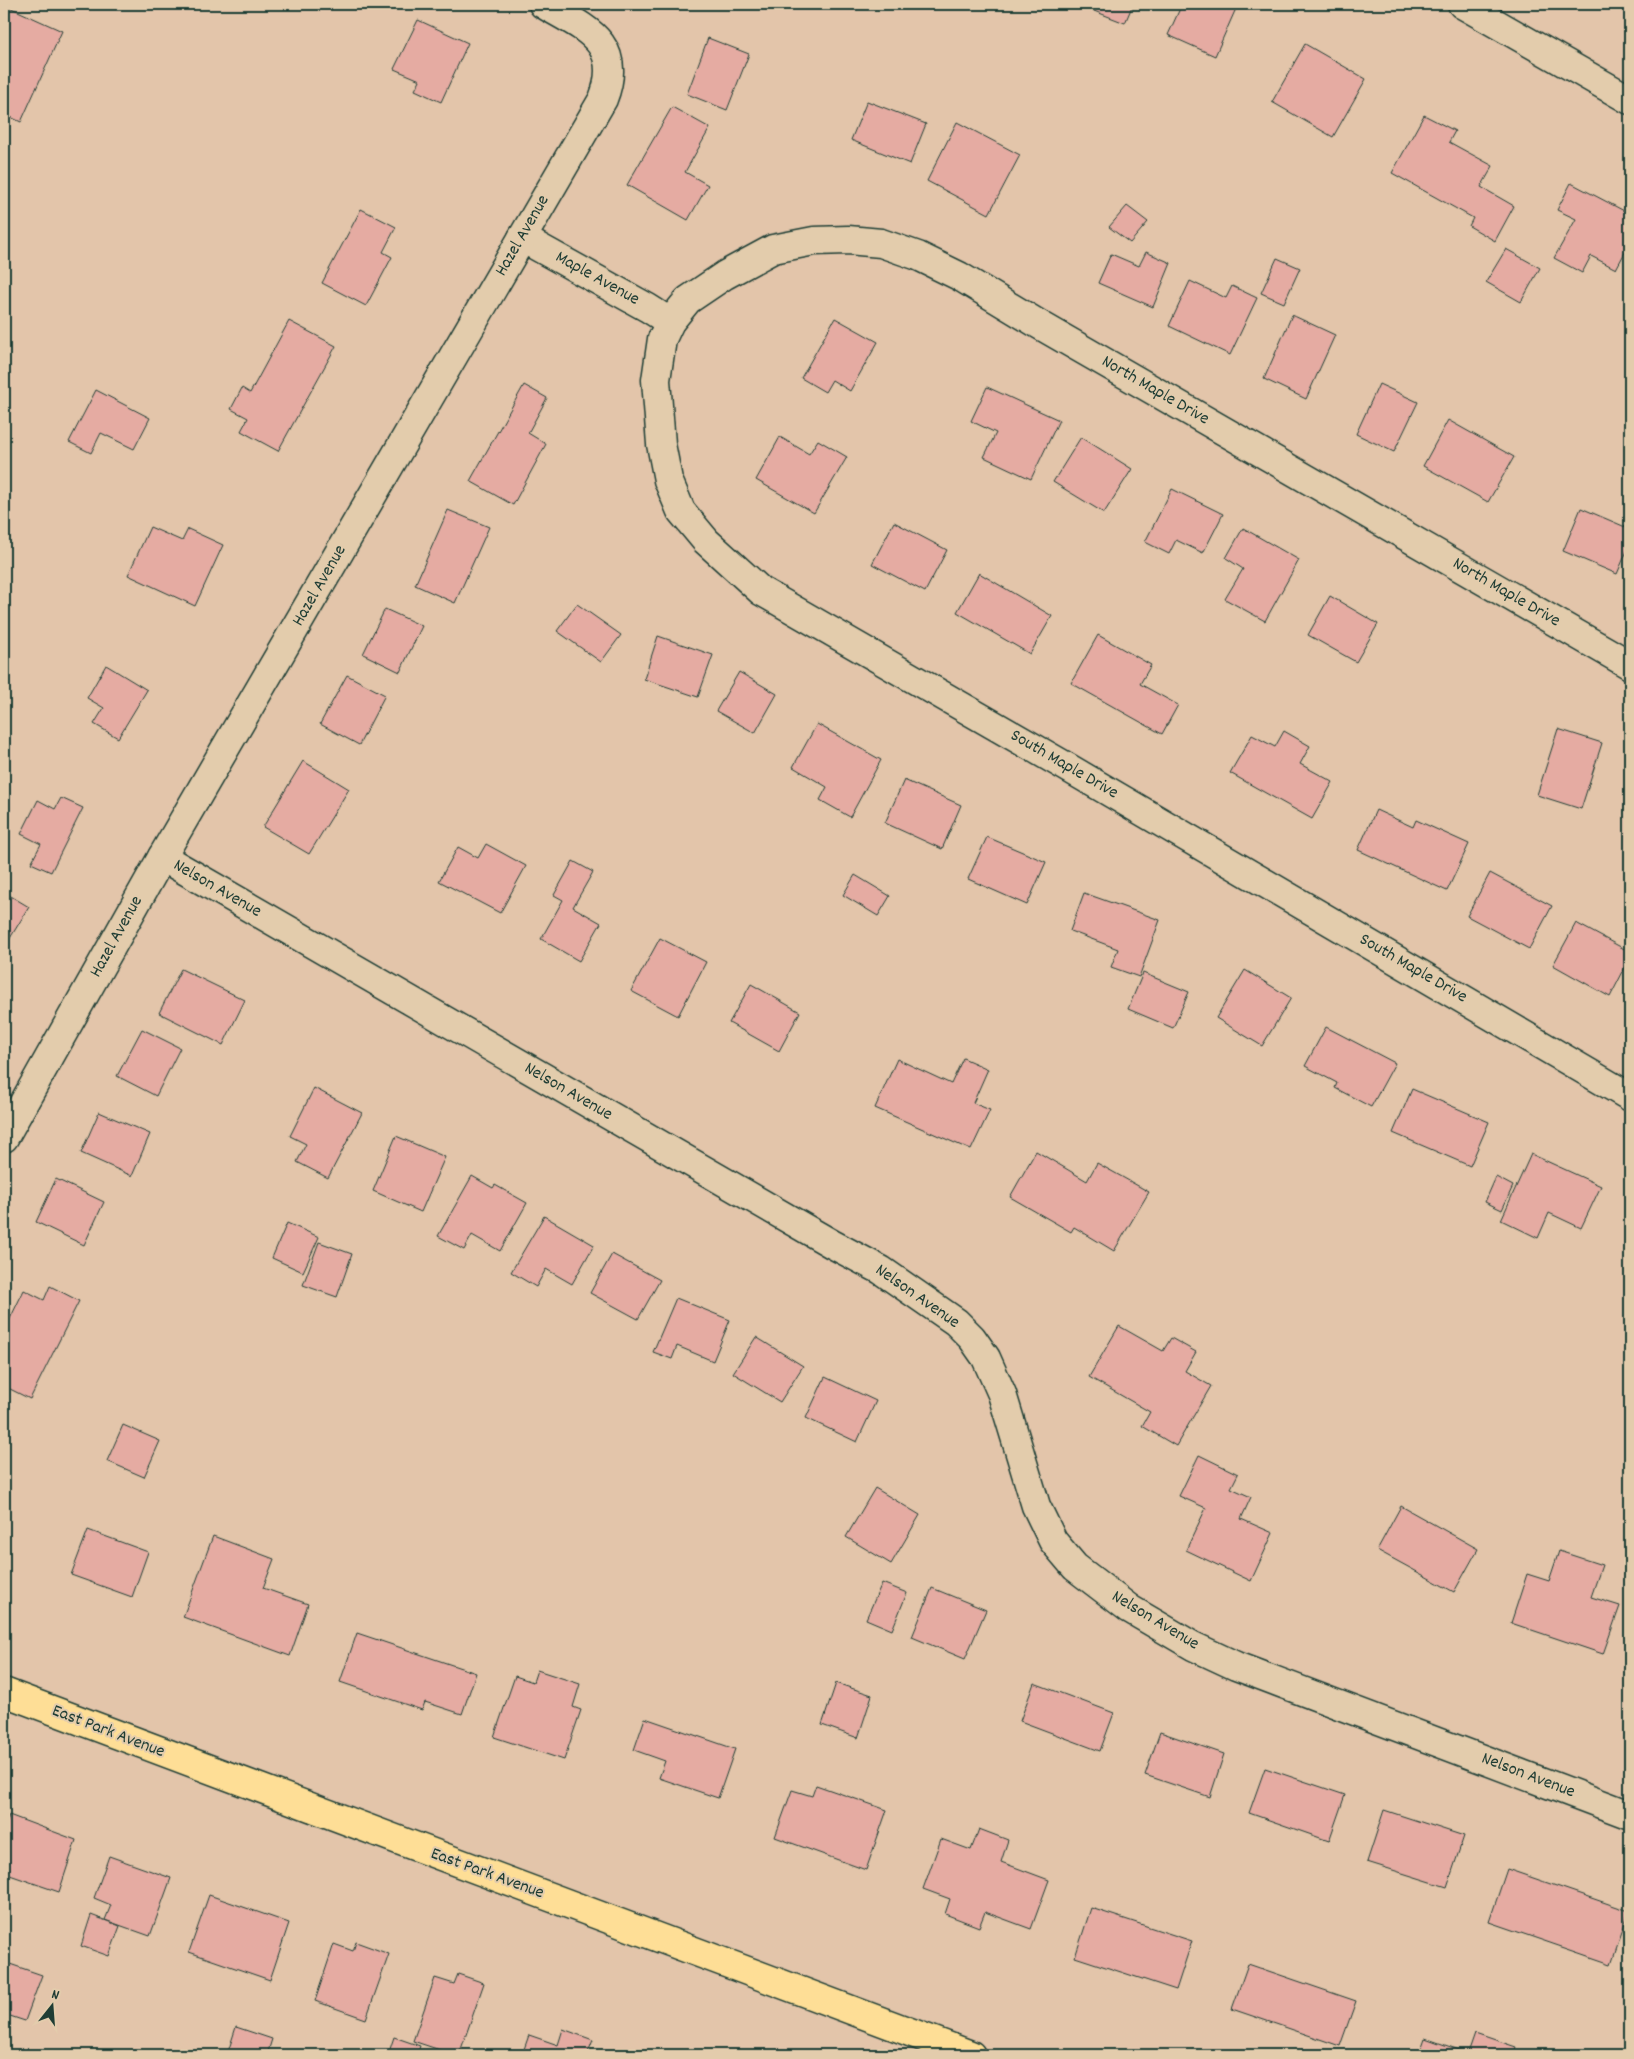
<svg xmlns="http://www.w3.org/2000/svg" width="1634" height="2059" font-family="Dekko,sans-serif">
<style>
.building{fill:#e5aba2;stroke:#1f3d34}
.lines{fill:none;stroke-linecap:round;stroke-linejoin:round}
.minor-casing{stroke:#1f3d34;stroke-width:31}
.major-casing{stroke:#1f3d34;stroke-width:31}
.minor{stroke:#e3ccac;stroke-width:28}
.major{stroke:#fede96;stroke-width:28}
.labels{text-anchor:middle;dominant-baseline:central;stroke-width:4;stroke-linejoin:round;paint-order:stroke}
.street-label{font-size:18px;fill:#1f3d34;stroke:#e3ccac}
</style>
<rect width="100%" height="100%" fill="#e3c5aa"/>
<filter id="ink" filterUnits="userSpaceOnUse"><feTurbulence type="fractalNoise" baseFrequency=".02" numOctaves="2"/><feDisplacementMap in="SourceGraphic" scale="10" xChannelSelector="R" yChannelSelector="G"/><feConvolveMatrix kernelMatrix="1 2 1 2 8 2 1 2 1" color-interpolation-filters="sRGB"/></filter>
<g filter="url(#ink)">
<g class="building">
<polygon points="1097,4 1133,4 1125,23 1094,11"/>
<polygon points="1182,4 1238,4 1215,56 1168,35"/>
<polygon points="9,7 62,31 21,122 4,114 4,20"/>
<polygon points="418,20 468,43 441,102 415,90 420,80 394,69"/>
<polygon points="708,38 749,54 727,110 687,94"/>
<polygon points="1305,44 1366,79 1333,137 1272,102"/>
<polygon points="867,101 926,124 910,164 851,140"/>
<polygon points="672,107 710,128 685,172 708,185 688,220 627,185"/>
<polygon points="1424,115 1455,131 1449,142 1493,166 1481,187 1514,206 1495,241 1469,226 1473,218 1392,173"/>
<polygon points="957,122 1020,155 989,214 927,181"/>
<polygon points="1571,183 1630,214 1630,243 1616,269 1591,256 1582,273 1554,258 1576,219 1557,210"/>
<polygon points="1127,206 1148,222 1130,243 1109,227"/>
<polygon points="361,209 396,227 383,252 392,257 366,306 322,283"/>
<polygon points="1506,249 1540,268 1521,302 1486,282"/>
<polygon points="1146,252 1171,263 1153,307 1098,283 1111,254 1139,266"/>
<polygon points="1277,258 1300,268 1284,303 1261,293"/>
<polygon points="1190,281 1226,298 1232,286 1257,298 1230,355 1169,326"/>
<polygon points="1292,315 1335,335 1306,399 1264,379"/>
<polygon points="835,318 878,342 850,391 832,380 825,392 801,378"/>
<polygon points="289,321 336,346 278,451 241,431 248,418 231,409 242,388 250,393"/>
<polygon points="1379,384 1418,402 1394,452 1356,434"/>
<polygon points="524,385 547,398 528,433 546,444 513,505 470,481"/>
<polygon points="987,387 1059,420 1031,479 984,457 996,433 971,421"/>
<polygon points="96,390 150,418 134,449 101,433 91,453 69,442"/>
<polygon points="1448,420 1514,457 1488,502 1423,466"/>
<polygon points="780,437 809,454 818,440 847,457 814,513 756,480"/>
<polygon points="1081,437 1132,469 1104,513 1053,482"/>
<polygon points="1172,489 1223,514 1203,553 1176,540 1169,554 1145,542"/>
<polygon points="1581,508 1630,529 1630,544 1617,574 1563,551"/>
<polygon points="448,510 489,527 455,603 415,585"/>
<polygon points="894,522 947,550 925,592 872,564"/>
<polygon points="150,527 182,541 188,529 223,545 195,606 128,575"/>
<polygon points="1243,528 1299,560 1265,621 1225,599 1243,569 1226,558"/>
<polygon points="979,573 1052,616 1030,654 957,612"/>
<polygon points="1330,596 1378,624 1356,662 1308,635"/>
<polygon points="577,604 621,635 601,662 557,631"/>
<polygon points="385,609 422,626 400,672 363,654"/>
<polygon points="1098,635 1151,665 1140,684 1178,705 1162,734 1071,683"/>
<polygon points="658,636 713,655 698,697 644,679"/>
<polygon points="106,665 147,690 118,738 94,724 104,708 87,698"/>
<polygon points="739,672 777,694 755,733 716,711"/>
<polygon points="347,675 385,695 359,745 320,724"/>
<polygon points="817,724 881,760 850,817 820,800 827,787 793,767"/>
<polygon points="1558,729 1602,743 1581,809 1537,795"/>
<polygon points="1284,731 1310,746 1300,764 1333,782 1312,819 1230,773 1252,735 1275,747"/>
<polygon points="303,761 349,789 309,854 263,827"/>
<polygon points="904,780 961,805 942,849 885,823"/>
<polygon points="61,798 83,808 51,872 31,863 41,844 21,834 38,800 55,809"/>
<polygon points="1376,810 1413,827 1416,820 1469,844 1447,891 1358,850"/>
<polygon points="987,837 1046,862 1027,905 968,879"/>
<polygon points="486,844 526,866 500,913 439,881 458,847 478,858"/>
<polygon points="573,861 593,872 573,907 601,923 579,961 541,939 563,900 554,895"/>
<polygon points="1490,873 1552,906 1529,949 1467,916"/>
<polygon points="855,875 890,896 878,916 843,895"/>
<polygon points="4,892 29,907 4,948"/>
<polygon points="1084,893 1160,920 1139,977 1111,967 1118,949 1070,931"/>
<polygon points="1576,923 1630,952 1630,958 1610,997 1553,965"/>
<polygon points="660,938 706,962 678,1016 631,991"/>
<polygon points="181,969 245,1000 223,1045 159,1013"/>
<polygon points="1245,970 1291,998 1262,1046 1216,1018"/>
<polygon points="1143,973 1189,992 1173,1028 1128,1009"/>
<polygon points="751,984 800,1012 779,1051 729,1023"/>
<polygon points="1326,1027 1395,1063 1371,1107 1335,1088 1337,1083 1305,1066"/>
<polygon points="142,1029 180,1048 156,1096 117,1076"/>
<polygon points="963,1058 988,1069 973,1103 990,1110 971,1150 875,1108 897,1059 951,1084"/>
<polygon points="314,1088 362,1113 328,1178 297,1162 306,1144 290,1136"/>
<polygon points="1412,1089 1489,1122 1470,1166 1393,1133"/>
<polygon points="99,1112 150,1134 132,1176 81,1153"/>
<polygon points="396,1136 445,1157 421,1212 373,1191"/>
<polygon points="1036,1151 1087,1181 1097,1163 1149,1192 1114,1251 1074,1227 1071,1232 1010,1197"/>
<polygon points="1531,1154 1601,1186 1581,1228 1549,1213 1538,1238 1501,1220"/>
<polygon points="472,1176 493,1188 495,1185 527,1203 500,1251 472,1235 464,1250 438,1236"/>
<polygon points="1496,1177 1513,1186 1502,1210 1485,1202"/>
<polygon points="56,1179 104,1202 84,1245 36,1222"/>
<polygon points="544,1216 594,1245 572,1284 546,1269 536,1287 511,1272"/>
<polygon points="287,1223 319,1237 303,1272 272,1258"/>
<polygon points="319,1242 352,1254 337,1297 303,1285"/>
<polygon points="612,1254 660,1280 638,1319 590,1293"/>
<polygon points="50,1286 79,1301 30,1399 4,1386 4,1331 24,1290 44,1300"/>
<polygon points="676,1298 730,1320 713,1361 677,1346 672,1359 653,1352"/>
<polygon points="1119,1326 1163,1351 1171,1338 1196,1352 1185,1371 1211,1386 1176,1446 1142,1426 1150,1412 1089,1377"/>
<polygon points="756,1337 803,1366 780,1402 733,1373"/>
<polygon points="825,1377 876,1401 857,1442 806,1418"/>
<polygon points="123,1425 160,1441 144,1477 107,1461"/>
<polygon points="1199,1455 1238,1474 1231,1488 1251,1497 1241,1519 1273,1533 1251,1581 1186,1550 1206,1508 1179,1496"/>
<polygon points="875,1488 920,1515 891,1564 846,1537"/>
<polygon points="1401,1506 1478,1549 1454,1592 1377,1550"/>
<polygon points="88,1530 148,1552 132,1597 71,1575"/>
<polygon points="213,1536 274,1559 263,1588 308,1604 290,1656 183,1617"/>
<polygon points="1559,1551 1602,1565 1591,1597 1620,1606 1603,1654 1511,1623 1527,1574 1549,1581"/>
<polygon points="882,1583 907,1593 892,1630 866,1619"/>
<polygon points="932,1588 986,1610 965,1659 912,1637"/>
<polygon points="357,1633 476,1673 462,1714 425,1702 422,1710 340,1682"/>
<polygon points="537,1670 580,1684 573,1707 581,1710 564,1760 494,1737 515,1676 533,1682"/>
<polygon points="836,1683 872,1695 858,1738 822,1725"/>
<polygon points="1034,1683 1114,1713 1100,1751 1020,1721"/>
<polygon points="645,1718 735,1749 718,1798 659,1778 665,1761 634,1750"/>
<polygon points="1160,1732 1224,1754 1210,1797 1145,1775"/>
<polygon points="1265,1768 1345,1795 1329,1841 1249,1813"/>
<polygon points="816,1785 887,1810 866,1870 775,1837 792,1790 812,1796"/>
<polygon points="1384,1810 1464,1836 1447,1887 1367,1862"/>
<polygon points="9,1815 76,1840 59,1892 4,1873 4,1831"/>
<polygon points="979,1829 1008,1840 1001,1862 1049,1880 1031,1929 985,1912 979,1927 945,1914 950,1899 923,1889 941,1839 971,1850"/>
<polygon points="109,1856 171,1878 150,1936 105,1920 111,1905 94,1898"/>
<polygon points="1507,1869 1629,1911 1611,1964 1489,1922"/>
<polygon points="209,1895 289,1923 270,1980 189,1952"/>
<polygon points="1091,1908 1192,1941 1176,1990 1075,1957"/>
<polygon points="91,1915 120,1926 109,1956 81,1946"/>
<polygon points="356,1942 389,1954 366,2019 315,2001 334,1944 353,1951"/>
<polygon points="4,1962 42,1975 25,2021 4,2014"/>
<polygon points="1248,1964 1356,2001 1340,2046 1232,2009"/>
<polygon points="458,1974 484,1983 459,2055 455,2055 413,2041 435,1978 454,1984"/>
<polygon points="236,2027 272,2039 267,2055 227,2055"/>
<polygon points="563,2029 593,2040 587,2055 522,2055 529,2035 558,2045"/>
<polygon points="1475,2033 1516,2047 1513,2055 1419,2055 1425,2038 1468,2053"/>
<polygon points="394,2037 420,2046 417,2055 388,2055"/>
</g>
<g class="lines">
<defs>
<g id="minor">
<polyline points="1462,4 1630,100"/>
<polyline points="522,238 648,308 670,322"/>
<polyline points="1630,665 1040,325 959,276 918,256 881,243 848,240 814,241 773,249 725,275 688,300 670,322 662,339 656,380 661,444 668,480 681,511 706,541 761,591 1060,763 1630,1097"/>
<polyline points="162,857 832,1244 881,1270 956,1322 972,1338 986,1358 1002,1394 1036,1506 1053,1541 1075,1567 1130,1609 1193,1646 1236,1666 1630,1815"/>
<path d="M4,1138l158,-281 441,-758c22,-57 -19,-71 -60,-95"/>
</g>
<polyline id="major" points="4,1692 971,2055"/>
</defs>
<use href="#minor" class="minor-casing"/>
<use href="#major" class="major-casing"/>
<use href="#minor" class="minor"/>
<use href="#major" class="major"/>
</g>
</g>
<g class="labels">
<g class="street-label">
<text transform="translate(523 236) rotate(-60)">Hazel Avenue</text>
<text transform="translate(597 279) rotate(29)">Maple Avenue</text>
<text transform="translate(1155 391) rotate(30)">North Maple Drive</text>
<text transform="translate(320 586) rotate(-60)">Hazel Avenue</text>
<text transform="translate(1506 593) rotate(30)">North Maple Drive</text>
<text transform="translate(1064 765) rotate(30)">South Maple Drive</text>
<text transform="translate(217 889) rotate(30)">Nelson Avenue</text>
<text transform="translate(117 937) rotate(-61)">Hazel Avenue</text>
<text transform="translate(1413 969) rotate(30)">South Maple Drive</text>
<text transform="translate(568 1092) rotate(30)">Nelson Avenue</text>
<text transform="translate(917 1297) rotate(35)">Nelson Avenue</text>
<text transform="translate(1155 1621) rotate(31)">Nelson Avenue</text>
<text transform="translate(108 1732) rotate(21)">East Park Avenue</text>
<text transform="translate(1528 1776) rotate(21)">Nelson Avenue</text>
<text transform="translate(487 1874) rotate(20)">East Park Avenue</text>
</g>
</g>
<rect width="1634" height="2059" fill="none" stroke="#e3ccac" stroke-width="20"/>
<rect x="10" y="10" width="1614" height="2039" fill="none" stroke="#1f3d34" stroke-width="2" filter="url(#ink)"/>
<g transform="translate(52 2006) rotate(17)" stroke="#e3ccac" stroke-width="4" paint-order="stroke">
<path d="M0-4L9 19L0 12L-9 19Z" fill="#1f3d34"/>
<text y="-8" font-size="14" font-weight="bold" text-anchor="middle" fill="#1f3d34">N</text>
</g>
</svg>
